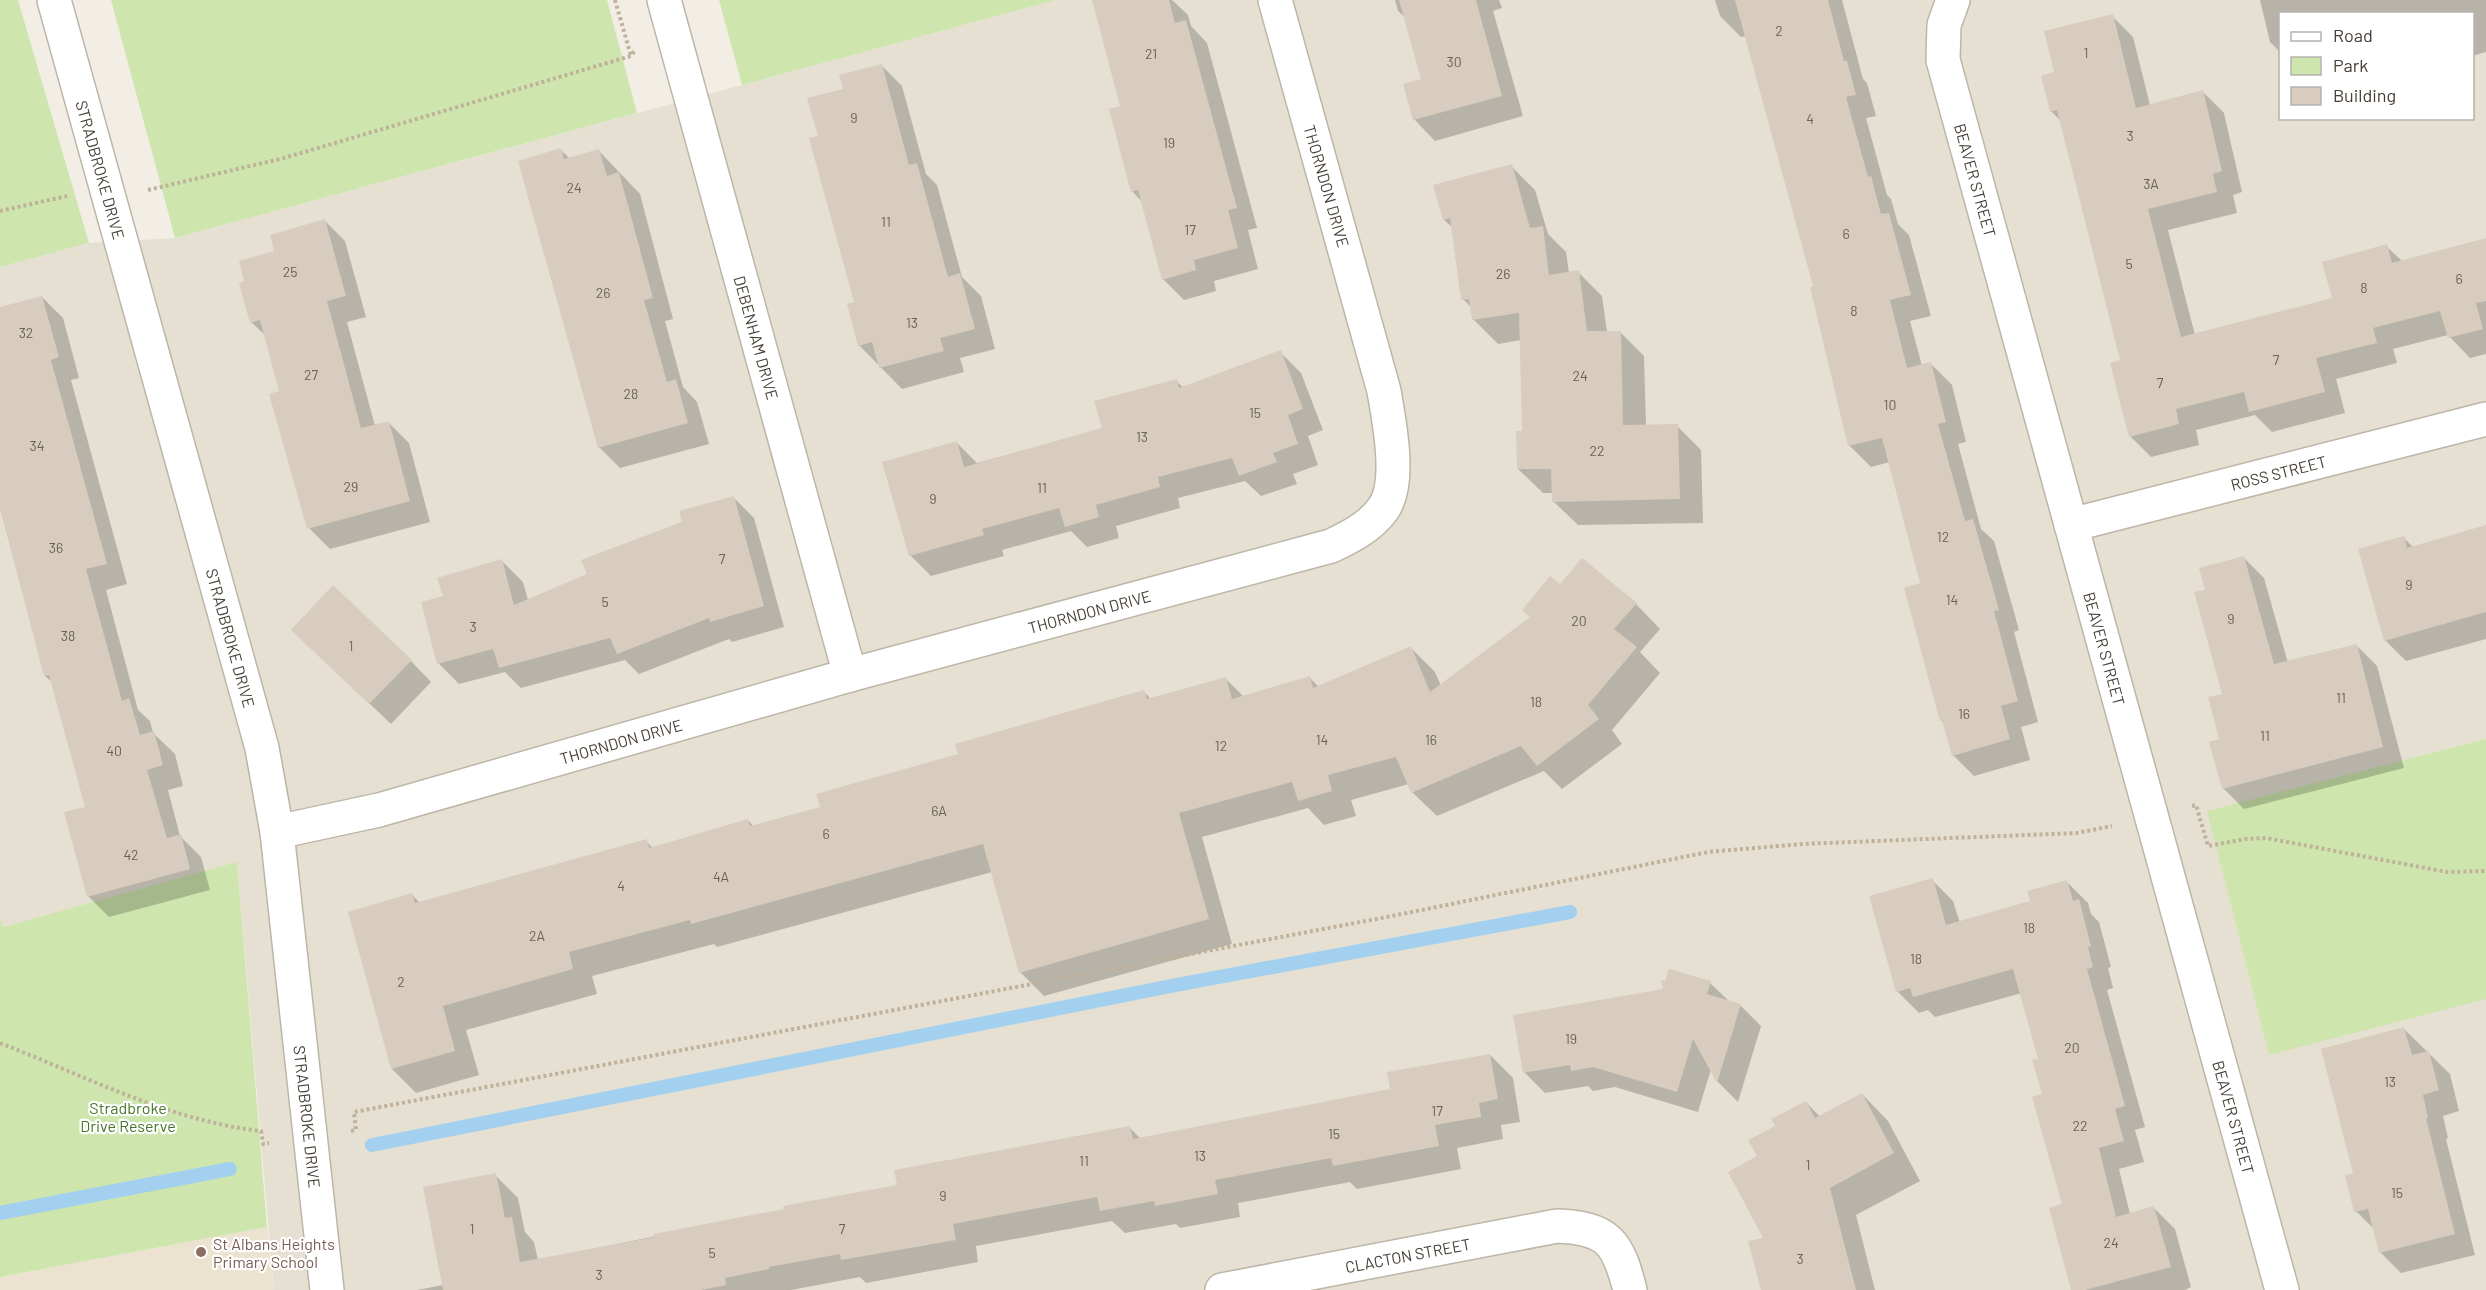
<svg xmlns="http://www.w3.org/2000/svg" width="2486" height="1290" font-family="Barlow,sans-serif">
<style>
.residential{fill:#e6e0d3;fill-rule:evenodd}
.education{fill:#ebe3cf}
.green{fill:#cee6ae}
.shadow{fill:#0003}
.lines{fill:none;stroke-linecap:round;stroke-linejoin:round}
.stream{stroke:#a2d0ee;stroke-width:14}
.building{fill:#d7ccbe}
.minor-casing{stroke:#bdb6a8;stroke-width:36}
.path{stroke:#bfb19a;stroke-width:4;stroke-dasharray:3 3;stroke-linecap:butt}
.minor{stroke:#fff;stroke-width:33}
.education-dot{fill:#8d6e63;stroke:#fff;stroke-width:2}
.labels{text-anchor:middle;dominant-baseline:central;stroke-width:4.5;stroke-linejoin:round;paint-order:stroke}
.number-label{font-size:14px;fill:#6a6257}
.street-label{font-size:16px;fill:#453e35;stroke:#fff}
.park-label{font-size:16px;fill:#47752a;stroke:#fff}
.education-label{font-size:16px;fill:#785e54;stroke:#fff;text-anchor:start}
</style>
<rect width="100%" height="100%" fill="#f2eee5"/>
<path class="residential" d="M1056,0h1430v1290h-2212l-37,-427 -234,64 -3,-11v-649l89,-24 86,-5zM2280,14h192v104h-192z"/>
<polygon class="education" points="267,1227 274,1290 0,1290 0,1277"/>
<g class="green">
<polygon points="0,0 18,0 89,243 0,267"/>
<polygon points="111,0 607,0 637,113 175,238"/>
<polygon points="719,0 1056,0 742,85"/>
<polygon points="2486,739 2486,999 2269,1055 2207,811"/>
<polygon points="237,862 267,1227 0,1277 0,916 3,927"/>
</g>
<g class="shadow">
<polygon points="1108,0 1172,0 1188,15 1191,26 1207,43 1257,228 1248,230 1258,269 1214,281 1216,291 1184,300 1163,279 1142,202 1132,191"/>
<polygon points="1395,0 1499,0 1502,8 1493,11 1523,116 1435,141 1414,119 1423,80 1406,18 1398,11"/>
<polygon points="1715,0 1842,0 1863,79 1867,83 1876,116 1866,118 1887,195 1891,199 1898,224 1909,235 1931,316 1910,321 1922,366 1931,364 1952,385 1966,442 1958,444 1981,529 1994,541 2019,630 2014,632 2038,722 2021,727 2030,760 1974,776 1953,755 1945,724 1941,720 1922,584 1890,462 1871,467 1850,446 1815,287 1746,36 1741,37 1720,16"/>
<polygon points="2260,0 2486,0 2486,52 2472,56 2472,14 2280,14 2280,52 2270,42"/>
<polygon points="2112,16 2133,37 2150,105 2203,92 2224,113 2242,192 2233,195 2237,213 2168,230 2195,335 2334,299 2386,246 2403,262 2486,240 2486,354 2470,358 2448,335 2393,349 2397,363 2336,379 2345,413 2272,432 2255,415 2196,430 2199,445 2151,457 2130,436 2122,361 2061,121 2051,111 2056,73"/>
<polygon points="881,65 902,86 926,174 937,185 962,277 981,296 995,349 960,358 964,372 902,389 859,345 856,303 819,137 845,90"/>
<polygon points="561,150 570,159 599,151 640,194 673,319 665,321 683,387 697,402 709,444 620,468 599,447"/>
<polygon points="1511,166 1535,190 1548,234 1566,252 1569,273 1578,272 1602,296 1607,332 1620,332 1644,356 1646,426 1677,426 1701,450 1703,523 1578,525 1553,501 1553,493 1543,493 1518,469 1523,433 1521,340 1498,344 1473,319 1472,308 1463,299 1453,228 1444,220"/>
<polygon points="324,220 345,241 366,317 347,322 375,426 388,422 409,443 430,522 330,549 309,528 281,392 266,336 251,322 246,282 276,252"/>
<polygon points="42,297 63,318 79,378 71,380 127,584 106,590 138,710 150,721 153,733 175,754 183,786 168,790 180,836 201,857 210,890 109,917 88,896 86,808 52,682 45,676 0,508 0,309"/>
<polygon points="1280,352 1301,373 1323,430 1308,436 1318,465 1293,474 1297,484 1261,496 1245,481 1178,498 1180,508 1116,526 1119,538 1087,547 1071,531 1002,550 1004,556 931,576 910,555 956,442 977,463 1104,429 1176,381 1184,388"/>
<polygon points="733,497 754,518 784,627 732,642 729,639 639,674 625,660 521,688 505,672 459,684 438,663 444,597 502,561 523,582 528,600 589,575"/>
<polygon points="2486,527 2486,639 2406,661 2385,640 2404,538 2414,548"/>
<polygon points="2243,557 2264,578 2288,663 2356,645 2377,666 2404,768 2244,809 2223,788 2221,740 2224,695 2207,591"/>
<polygon points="1583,561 1636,604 1660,629 1640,652 1660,673 1612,730 1622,744 1562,789 1544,771 1437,816 1412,792 1409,784 1351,800 1356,816 1324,825 1308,808 1202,837 1232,944 1044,996 1020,972 992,872 717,947 714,944 592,976 597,994 466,1030 479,1075 416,1093 392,1069 412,895 420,903 646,841 653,848 748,820 754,827 822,808 960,755 1144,692 1151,699 1225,678 1244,697 1310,678 1319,687 1411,648 1435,672 1441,686 1532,617"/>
<polygon points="314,651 411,661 431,682 391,724"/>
<polygon points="1932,880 1953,901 1960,923 2032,902 2067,882 2088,903 2091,914 2099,922 2111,967 2108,968 2113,988 2107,990 2145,1127 2135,1130 2144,1162 2119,1169 2130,1214 2154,1208 2175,1229 2191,1287 2185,1290 2073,1290 2064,1205 2040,1060 2022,993 1935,1017 1928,1010 1919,1013 1898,992 1871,897"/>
<polygon points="1670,971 1710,983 1730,1002 1740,1005 1761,1026 1738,1102 1718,1082 1711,1069 1698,1112 1615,1087 1593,1091 1588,1086 1545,1093 1524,1072 1664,990"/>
<polygon points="2404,1029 2450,1074 2459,1111 2443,1116 2448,1138 2446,1139 2475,1255 2401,1273 2380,1252 2375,1230 2356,1211 2355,1174"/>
<polygon points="1490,1055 1513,1078 1520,1122 1501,1125 1503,1139 1457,1148 1461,1169 1357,1189 1350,1182 1238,1203 1240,1217 1180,1228 1176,1224 1125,1233 1112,1221 976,1246 978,1262 866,1283 860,1277 791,1290 417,1290 443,1285 495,1175 518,1198 525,1232 534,1242 538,1260 898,1187 1130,1128 1141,1139 1392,1090"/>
<polygon points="1862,1094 1888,1121 1920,1181 1856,1215 1875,1290 1762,1290 1765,1239 1759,1157 1777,1127 1806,1102 1820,1117"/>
</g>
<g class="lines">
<g class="stream">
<polyline points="372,1145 1176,985 1570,912"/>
<polyline points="0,1213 230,1169"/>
</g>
</g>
<g class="building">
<polygon points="1092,0 1169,0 1175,23 1186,20 1237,208 1228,210 1238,248 1194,260 1196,270 1162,280 1138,190 1131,192 1109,109 1120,106"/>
<polygon points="1399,0 1476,0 1502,96 1413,120 1403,84 1421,79"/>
<polygon points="1735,0 1828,0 1844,61 1847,61 1856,95 1846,97 1868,177 1871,176 1881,214 1889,213 1911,295 1890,300 1907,368 1931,362 1946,422 1938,424 1965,521 1973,519 1999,610 1994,611 2018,701 2001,706 2010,739 1952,756 1942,720 1940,721 1904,588 1920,583 1882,438 1848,446 1810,287 1813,286"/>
<polygon points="2113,14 2136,108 2203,90 2222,171 2213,174 2217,192 2148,209 2181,337 2332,298 2322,262 2387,244 2392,263 2486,238 2486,301 2476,303 2483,329 2448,338 2440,311 2373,328 2377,343 2316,358 2325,392 2249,412 2244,392 2176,409 2179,424 2129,437 2110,363 2120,360 2057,110 2050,112 2041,76 2054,72 2044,31"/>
<polygon points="882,64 909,165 917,163 948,277 960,273 975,329 940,338 944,351 879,368 872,342 858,346 847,304 854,302 809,138 818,136 807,98 843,89 839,75"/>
<polygon points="561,148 564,159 599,149 607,176 619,172 653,298 644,300 667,382 676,379 688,423 598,448 518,161"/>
<polygon points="1512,164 1530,228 1543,226 1549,275 1579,270 1587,331 1621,331 1623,425 1678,424 1680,499 1552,502 1551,469 1517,469 1516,431 1522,431 1519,313 1472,320 1469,299 1461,300 1450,218 1443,220 1433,185"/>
<polygon points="325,219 346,296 327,301 361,428 389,421 410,501 307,529 269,394 279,391 260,320 250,323 239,283 244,281 239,261 274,251 270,235"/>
<polygon points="42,296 59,357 51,360 107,564 86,569 122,701 129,698 140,735 154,731 163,765 147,770 167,838 181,834 190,869 87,897 64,812 85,807 49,675 44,676 0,508 0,307"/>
<polygon points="1281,350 1303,409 1288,415 1298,444 1273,453 1277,462 1239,476 1232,458 1158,477 1160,487 1096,505 1099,517 1065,527 1059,508 982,529 984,535 909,556 882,462 957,441 964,467 1102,428 1094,401 1177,379 1179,388"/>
<polygon points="734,496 764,606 710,622 709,618 617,654 610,638 499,668 493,649 437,664 421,602 443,596 437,578 502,559 514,605 587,574 581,560 682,522 679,511"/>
<polygon points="2486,525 2486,612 2384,641 2358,549 2404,536 2407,548"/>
<polygon points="2244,556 2274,664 2357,644 2383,747 2222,789 2209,742 2219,739 2208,697 2222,694 2194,592 2205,590 2199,568"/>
<polygon points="1582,558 1637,603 1614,629 1637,647 1588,705 1599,719 1537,766 1521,746 1411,793 1396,757 1328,775 1332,791 1298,801 1292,782 1179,813 1209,919 1019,973 983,844 691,924 690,920 569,952 573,969 443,1006 455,1051 391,1069 348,912 412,893 415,903 647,839 649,848 748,819 750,826 820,807 816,794 958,754 955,744 1144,690 1147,699 1226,677 1232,699 1310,676 1313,688 1411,646 1430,692 1530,617 1522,610 1550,576 1560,584"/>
<polygon points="333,585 412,660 369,704 291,630"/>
<polygon points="1933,878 1946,925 2030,901 2027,891 2067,880 2073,901 2079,899 2091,946 2088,947 2093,967 2087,969 2125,1106 2115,1109 2124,1141 2099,1148 2116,1217 2154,1206 2171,1267 2085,1290 2071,1290 2049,1208 2062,1204 2032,1097 2042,1094 2032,1060 2038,1059 2013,969 1913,997 1910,988 1896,992 1869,896"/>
<polygon points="1669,969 1711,981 1707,994 1741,1004 1717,1083 1693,1039 1677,1092 1593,1067 1571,1071 1570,1065 1523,1073 1513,1015 1663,989 1661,980 1665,981"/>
<polygon points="2404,1027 2412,1055 2429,1051 2439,1090 2423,1095 2428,1118 2426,1118 2455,1234 2379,1253 2368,1209 2354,1212 2345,1175 2353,1173 2321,1049"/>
<polygon points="1490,1054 1498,1099 1479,1103 1481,1117 1435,1125 1439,1146 1333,1166 1331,1158 1215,1180 1218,1194 1155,1206 1154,1201 1100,1211 1097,1197 953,1224 956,1240 841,1260 840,1254 769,1267 769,1269 725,1278 726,1285 701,1290 443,1290 423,1187 496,1173 505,1218 512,1217 520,1262 655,1237 654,1234 784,1209 783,1206 897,1185 894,1170 1130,1126 1133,1139 1390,1089 1387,1072"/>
<polygon points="1862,1093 1894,1153 1830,1188 1856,1290 1761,1290 1748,1241 1763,1238 1728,1172 1757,1156 1748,1140 1775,1126 1771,1119 1806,1101 1815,1118"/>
</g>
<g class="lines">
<defs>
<g id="minor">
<path id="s1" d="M54,0l208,748 15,84 50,458"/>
<path id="s2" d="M664,0l186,675"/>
<path id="s3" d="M1953,0l-9,25 -1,35 339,1230"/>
<path id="s4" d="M2071,525l415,-106"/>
<path id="s5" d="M277,832l102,-22 471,-135 481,-129c19,-9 39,-19 52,-37 19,-26 6,-88 1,-118l-109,-391"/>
<path id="s6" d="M1222,1290l335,-64c51,2 61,16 73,64"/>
</g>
</defs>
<use href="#minor" class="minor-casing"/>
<g class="path">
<polyline points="615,0 631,56"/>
<polyline points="148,190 284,158 631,56 635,50"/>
<polyline points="0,211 67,196"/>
<polyline points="2192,806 2196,805 2208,846 2245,839 2266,838 2447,872 2486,871"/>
<path d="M0,1043c85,33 170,78 261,88l2,13 6,-1"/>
<polyline points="351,1131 356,1130 354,1112 1387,917 1708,852 1802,844 2077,833 2112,826"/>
</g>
<use href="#minor" class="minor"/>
</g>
<circle class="education-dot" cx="201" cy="1252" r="6"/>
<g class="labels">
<g class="number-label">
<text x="1779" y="30">2</text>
<text x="2086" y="52">1</text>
<text x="1151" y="53">21</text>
<text x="1454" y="61">30</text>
<text x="854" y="117">9</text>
<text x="1810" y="118">4</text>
<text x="2130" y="135">3</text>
<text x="1169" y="142">19</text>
<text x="2151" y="183">3A</text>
<text x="574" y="187">24</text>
<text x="886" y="221">11</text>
<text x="1190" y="229">17</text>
<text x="1846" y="233">6</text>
<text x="2129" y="263">5</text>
<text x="290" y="271">25</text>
<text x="1503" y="273">26</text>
<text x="2459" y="278">6</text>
<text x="2364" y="287">8</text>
<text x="603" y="292">26</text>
<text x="1854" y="310">8</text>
<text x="912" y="322">13</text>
<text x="26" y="332">32</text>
<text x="2276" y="359">7</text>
<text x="311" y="374">27</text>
<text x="1580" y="375">24</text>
<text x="2160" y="382">7</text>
<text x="631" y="393">28</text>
<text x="1890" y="404">10</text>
<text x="1255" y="412">15</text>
<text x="1142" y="436">13</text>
<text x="37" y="445">34</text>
<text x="1597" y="450">22</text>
<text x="351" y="486">29</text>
<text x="1042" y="487">11</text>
<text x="933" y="498">9</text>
<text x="1943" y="536">12</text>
<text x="56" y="547">36</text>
<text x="722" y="558">7</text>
<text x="2409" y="584">9</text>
<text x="1952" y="599">14</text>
<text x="605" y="601">5</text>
<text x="2231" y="618">9</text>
<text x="1579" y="620">20</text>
<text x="473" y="626">3</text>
<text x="68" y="635">38</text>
<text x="351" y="645">1</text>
<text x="2341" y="697">11</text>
<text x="1536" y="701">18</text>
<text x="1964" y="713">16</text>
<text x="2265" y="735">11</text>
<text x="1322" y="739">14</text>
<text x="1431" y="739">16</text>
<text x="1221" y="745">12</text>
<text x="114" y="750">40</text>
<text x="939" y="810">6A</text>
<text x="826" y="833">6</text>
<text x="131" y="854">42</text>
<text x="721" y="876">4A</text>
<text x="621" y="885">4</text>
<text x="2029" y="927">18</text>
<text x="537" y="935">2A</text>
<text x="1916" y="958">18</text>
<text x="401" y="981">2</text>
<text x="1571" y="1038">19</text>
<text x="2072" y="1047">20</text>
<text x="2390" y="1081">13</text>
<text x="1437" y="1110">17</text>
<text x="2080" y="1125">22</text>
<text x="1334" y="1133">15</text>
<text x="1200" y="1155">13</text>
<text x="1084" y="1160">11</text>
<text x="1808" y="1164">1</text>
<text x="2397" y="1192">15</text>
<text x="943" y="1195">9</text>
<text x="472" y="1228">1</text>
<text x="842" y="1228">7</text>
<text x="2111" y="1242">24</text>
<text x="712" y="1252">5</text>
<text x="1800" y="1258">3</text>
<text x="599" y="1274">3</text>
</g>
<g class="street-label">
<text stroke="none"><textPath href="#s1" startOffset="176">STRADBROKE DRIVE</textPath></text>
<text stroke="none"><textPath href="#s3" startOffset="186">BEAVER STREET</textPath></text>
<text transform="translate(1327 186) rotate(74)">THORNDON DRIVE</text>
<text stroke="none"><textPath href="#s2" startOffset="350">DEBENHAM DRIVE</textPath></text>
<text stroke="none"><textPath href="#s4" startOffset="214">ROSS STREET</textPath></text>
<text stroke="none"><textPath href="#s5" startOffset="842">THORNDON DRIVE</textPath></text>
<text stroke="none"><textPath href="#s1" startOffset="662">STRADBROKE DRIVE</textPath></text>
<text stroke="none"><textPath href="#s3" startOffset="672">BEAVER STREET</textPath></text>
<text stroke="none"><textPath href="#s5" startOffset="356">THORNDON DRIVE</textPath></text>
<text stroke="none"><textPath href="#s1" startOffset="1148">STRADBROKE DRIVE</textPath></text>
<text stroke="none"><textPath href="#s3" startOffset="1158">BEAVER STREET</textPath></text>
<text stroke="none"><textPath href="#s6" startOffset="189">CLACTON STREET</textPath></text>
</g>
<g class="park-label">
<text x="128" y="1107">Stradbroke<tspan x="128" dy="18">Drive Reserve</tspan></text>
</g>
<g class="education-label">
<text x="213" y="1243">St Albans Heights<tspan x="213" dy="18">Primary School</tspan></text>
</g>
</g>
<rect x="2279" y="12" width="195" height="108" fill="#ffffff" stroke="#b5b2ae" stroke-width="1.5"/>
<rect x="2291" y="32" width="30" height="9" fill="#ffffff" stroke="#b5b2ae" stroke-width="1.5"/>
<text x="2333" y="42" font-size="18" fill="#453e35">Road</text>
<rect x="2291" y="57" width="30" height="18" fill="#cee6ae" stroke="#b5b2ae" stroke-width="1.5"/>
<text x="2333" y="72" font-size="18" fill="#453e35">Park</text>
<rect x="2291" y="87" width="30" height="18" fill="#d7ccbe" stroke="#b5b2ae" stroke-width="1.5"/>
<text x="2333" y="102" font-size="18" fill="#453e35">Building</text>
</svg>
